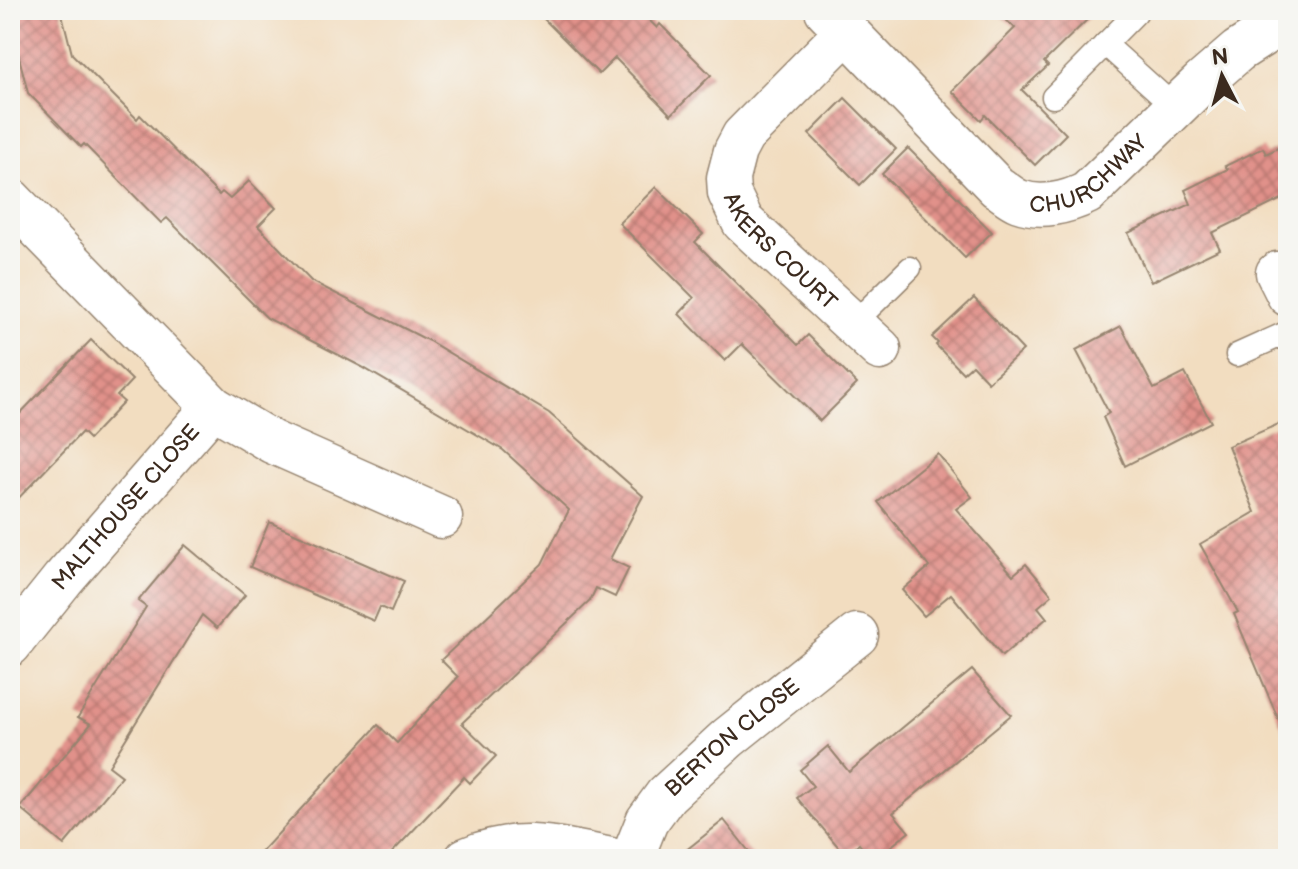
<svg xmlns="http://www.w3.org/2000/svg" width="1298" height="869" font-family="'Balsamiq Sans',sans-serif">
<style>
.building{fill:url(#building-cross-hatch)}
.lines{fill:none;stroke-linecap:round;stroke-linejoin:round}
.lane-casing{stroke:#96846f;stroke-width:25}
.street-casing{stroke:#96846f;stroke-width:45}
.lane{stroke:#fff;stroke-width:22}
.street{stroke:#fff;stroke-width:42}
.labels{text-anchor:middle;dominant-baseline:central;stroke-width:6;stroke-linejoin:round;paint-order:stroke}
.street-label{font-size:22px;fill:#3b2a1e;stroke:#f6f6f2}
</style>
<defs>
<pattern id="building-cross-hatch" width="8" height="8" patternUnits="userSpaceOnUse" patternTransform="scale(2)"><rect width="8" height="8" fill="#e1918a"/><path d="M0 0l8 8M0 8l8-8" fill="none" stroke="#b87770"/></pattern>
</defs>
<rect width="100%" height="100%" fill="#f6f6f2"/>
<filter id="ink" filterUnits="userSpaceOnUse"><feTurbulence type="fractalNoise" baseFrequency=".0125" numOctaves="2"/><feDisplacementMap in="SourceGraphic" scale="16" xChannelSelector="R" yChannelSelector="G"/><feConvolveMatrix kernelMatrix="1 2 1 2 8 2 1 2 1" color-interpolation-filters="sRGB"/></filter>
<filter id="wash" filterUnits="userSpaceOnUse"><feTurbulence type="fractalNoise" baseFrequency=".006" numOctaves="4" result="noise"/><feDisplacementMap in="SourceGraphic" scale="32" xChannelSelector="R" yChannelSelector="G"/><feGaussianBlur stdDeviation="1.8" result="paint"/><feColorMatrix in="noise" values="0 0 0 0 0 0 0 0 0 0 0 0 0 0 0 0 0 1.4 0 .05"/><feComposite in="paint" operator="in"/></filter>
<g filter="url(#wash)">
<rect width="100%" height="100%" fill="#f2ddc0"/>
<g id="blocks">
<g class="building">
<polygon points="10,10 61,10 72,54 137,119 140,115 219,195 222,192 230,199 249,181 276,208 258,226 311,281 429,341 549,413 643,496 610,559 629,568 615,597 596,588 590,601 462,723 496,756 470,783 464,777 386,859 255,859 378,725 397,743 458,677 441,660 542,564 569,510 503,450 362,367 267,318 167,218 161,223 84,144 81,147 28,93 10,21"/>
<polygon points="535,10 639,10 657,28 660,24 711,75 671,115 615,58 599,74"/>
<polygon points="995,10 1097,10 1044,62 1048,66 1022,90 1066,134 1035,165 985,115 981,120 952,91 1015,28"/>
<polygon points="845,98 896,149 860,185 809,134"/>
<polygon points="1288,143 1288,196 1212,233 1220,249 1151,282 1128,233 1191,204 1185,190 1228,169 1225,166 1263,148 1266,154"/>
<polygon points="908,148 992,232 965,258 882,174"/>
<polygon points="656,187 703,234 695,242 798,345 808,335 857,384 820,421 742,344 725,361 679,314 694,298 619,223"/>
<polygon points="974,298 1023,350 988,382 972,365 963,373 936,345 938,343 932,337"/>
<polygon points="1121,326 1154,389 1185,373 1211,422 1125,466 1103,417 1109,413 1076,350"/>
<polygon points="91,340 132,380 117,396 124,402 89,439 82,432 10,507 10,424"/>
<polygon points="1288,420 1288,742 1234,614 1238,612 1200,544 1255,512 1228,446"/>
<polygon points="938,454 972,497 956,509 1013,575 1026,564 1052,595 1038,607 1047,618 1002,656 951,594 924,616 902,590 929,567 878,502"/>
<polygon points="269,522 404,581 391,612 380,607 374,621 250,567"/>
<polygon points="185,545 245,595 217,628 202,615 109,766 122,776 64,845 20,808 91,724 78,717 146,607 138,601"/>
<polygon points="972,670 1011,715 893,813 909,832 875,859 871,859 859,844 846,856 797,798 813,786 800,770 828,746 849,772"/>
<polygon points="724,820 755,859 675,859"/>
</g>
</g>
</g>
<g filter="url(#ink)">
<use href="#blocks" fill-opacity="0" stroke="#96846f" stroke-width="2"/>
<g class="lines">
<defs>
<g id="lane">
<polyline points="1105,44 1176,108"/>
<polyline points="1053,97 1136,13"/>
<polyline points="853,324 910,268"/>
<polyline points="1237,355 1288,332"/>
</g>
<g id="street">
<path id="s1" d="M826,10l171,177c7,4 14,11 22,14 22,8 48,2 68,-8l114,-110 37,-32 37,-24 13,1"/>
<path id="s2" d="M847,31l-104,105 -8,15 -7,27 1,15 14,29 137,127"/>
<polyline points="10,199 213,407 272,442 441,517"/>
<polyline points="1277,273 1288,295"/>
<path id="s3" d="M10,645l53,-66 150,-172"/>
<path d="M466,859c52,-23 92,-11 145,0"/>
<path id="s4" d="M635,859l2,-13 10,-25 19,-26 62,-57 129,-103"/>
</g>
</defs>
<use href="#lane" class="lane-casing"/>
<use href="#street" class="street-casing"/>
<use href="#lane" class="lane"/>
<use href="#street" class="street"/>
</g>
</g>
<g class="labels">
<g class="street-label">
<text stroke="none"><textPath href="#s1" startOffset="352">CHURCHWAY</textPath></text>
<text stroke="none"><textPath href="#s2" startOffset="286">AKERS COURT</textPath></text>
<text stroke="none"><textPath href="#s3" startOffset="180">MALTHOUSE CLOSE</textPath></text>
<text stroke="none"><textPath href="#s4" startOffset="160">BERTON CLOSE</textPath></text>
</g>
</g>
<rect width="1298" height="869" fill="none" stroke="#f6f6f2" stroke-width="40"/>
<g transform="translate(1222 76) rotate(354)" stroke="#f6f6f2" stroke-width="6" paint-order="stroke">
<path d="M0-6L14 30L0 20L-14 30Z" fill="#3b2a1e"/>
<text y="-12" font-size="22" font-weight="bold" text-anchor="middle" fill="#3b2a1e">N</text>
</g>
</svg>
